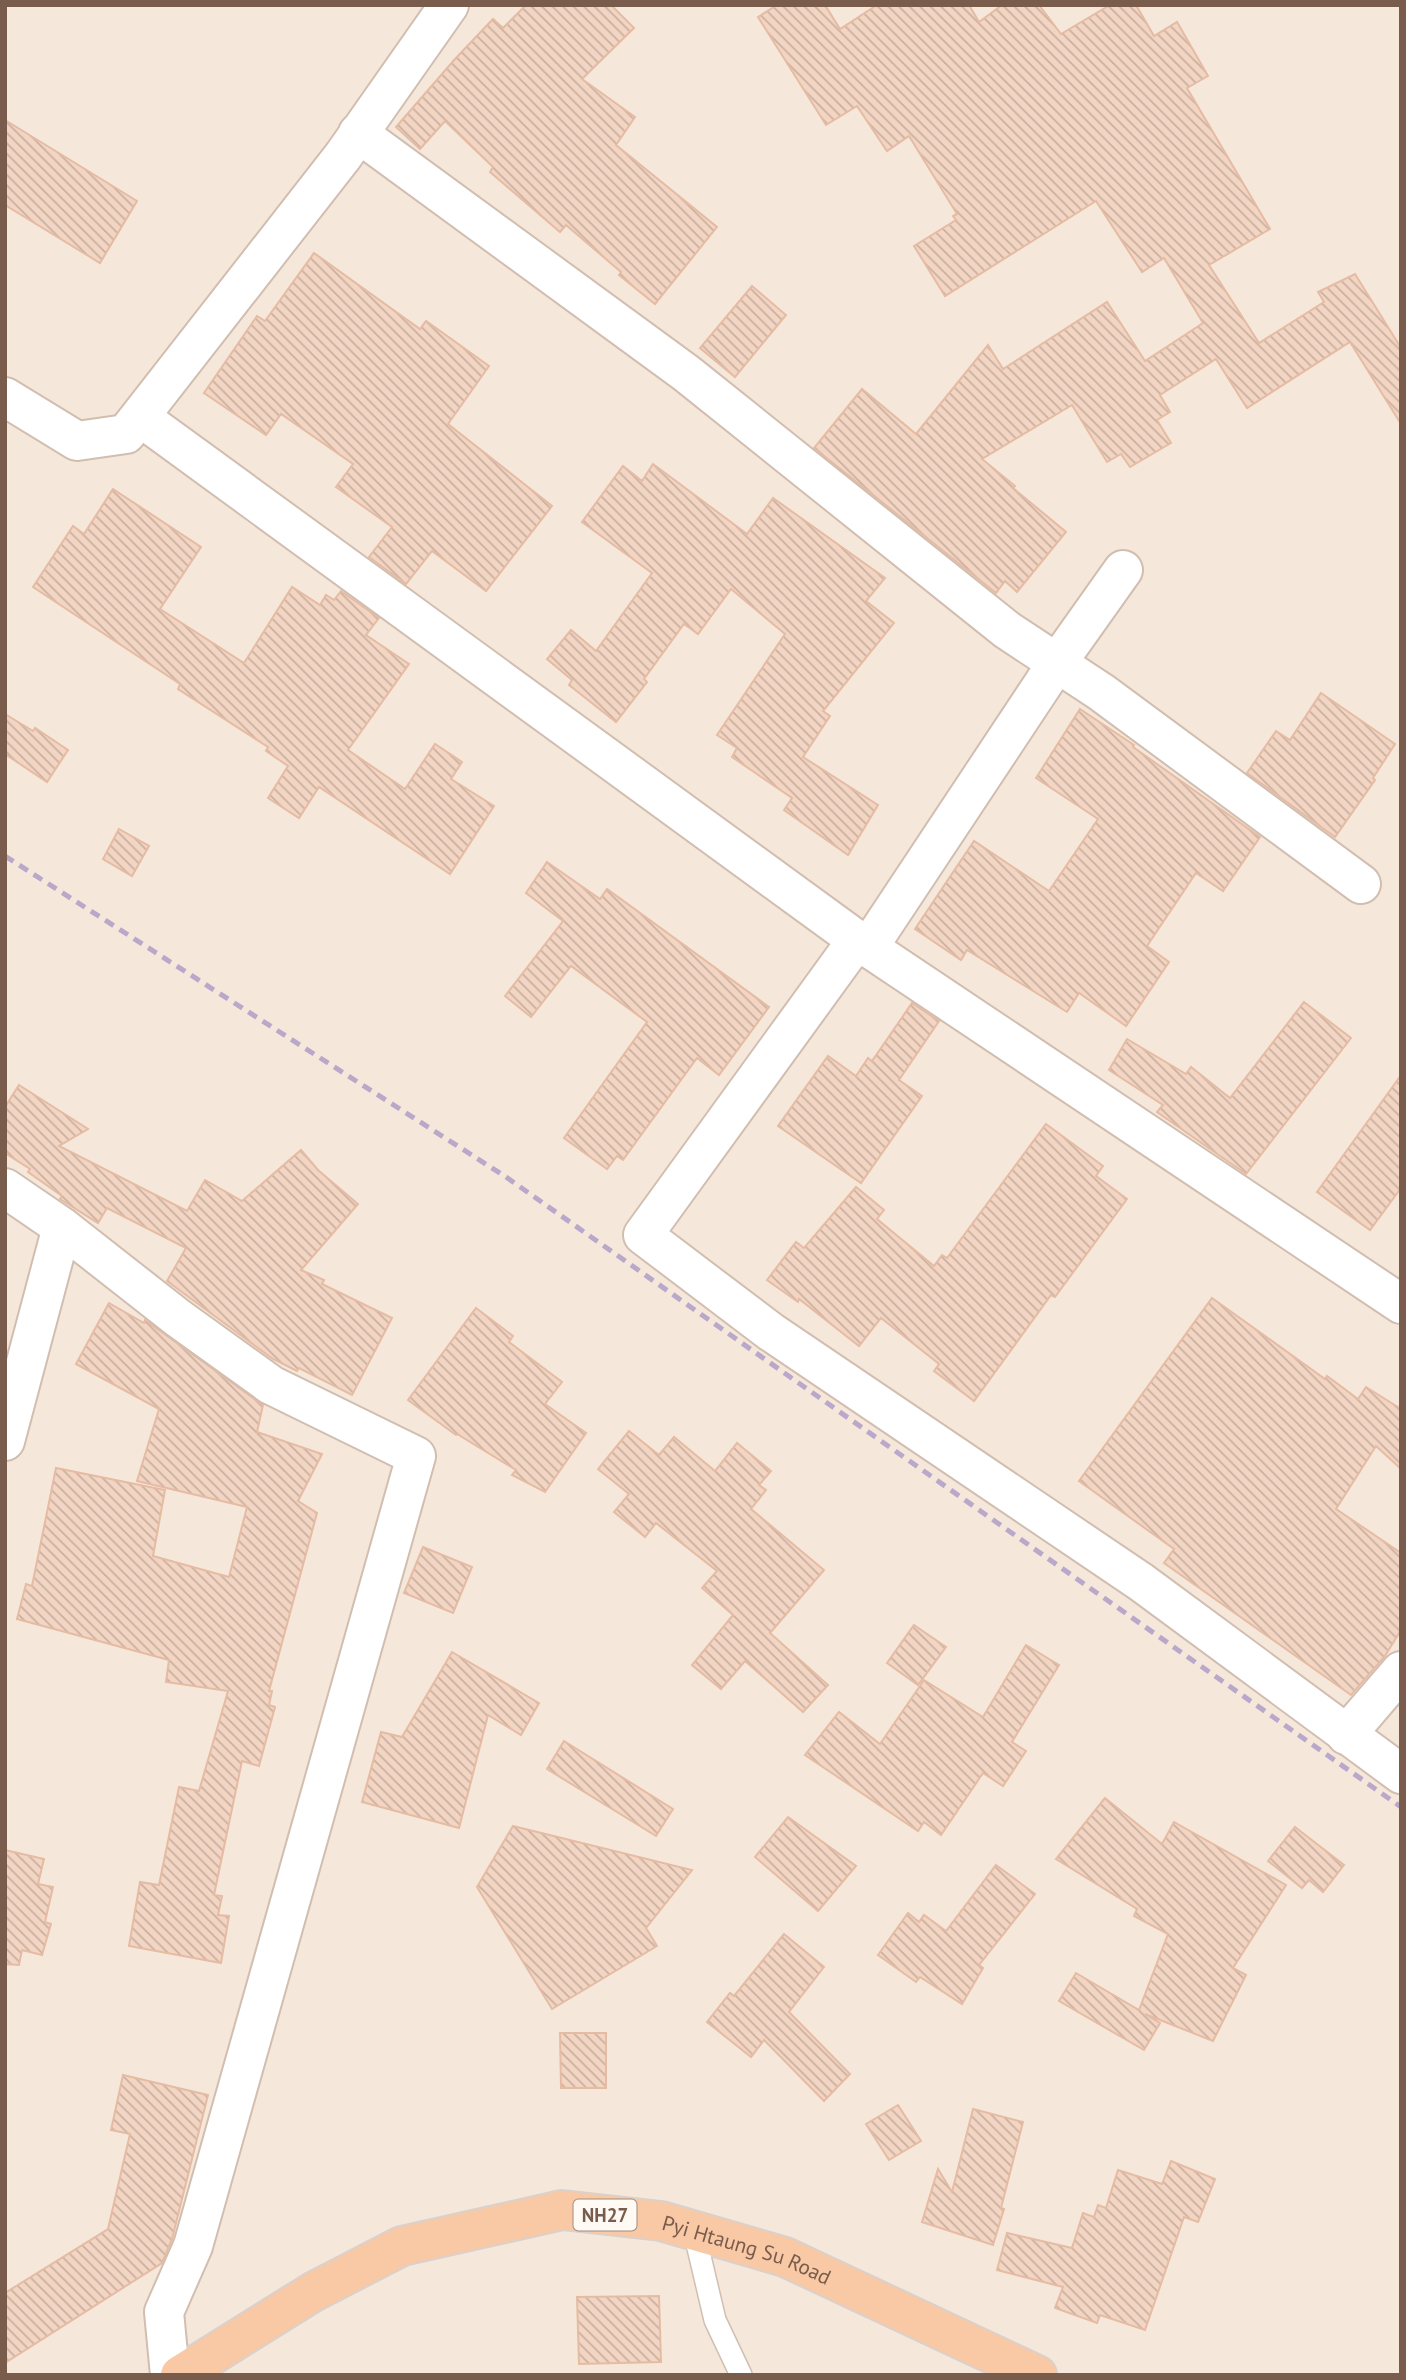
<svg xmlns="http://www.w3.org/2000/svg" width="1406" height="2380" font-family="'PT Sans',sans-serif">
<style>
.residential{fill:#f5e8da}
.building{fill:url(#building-back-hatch);stroke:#e6bba3;stroke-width:2}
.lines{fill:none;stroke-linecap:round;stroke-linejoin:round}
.service-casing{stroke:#d1beb0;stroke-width:24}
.minor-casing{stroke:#d1beb0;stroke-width:42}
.trunk-casing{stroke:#dad1cd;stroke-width:42}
.service{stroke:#fff;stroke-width:21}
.minor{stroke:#fff;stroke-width:38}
.trunk{stroke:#f9c8a4;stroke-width:38}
.rail{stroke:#b9a8c9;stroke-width:5;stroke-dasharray:10 7;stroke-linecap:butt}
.labels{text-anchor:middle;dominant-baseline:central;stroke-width:5;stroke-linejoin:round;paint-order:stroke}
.shield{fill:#fffaf3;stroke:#a28b7f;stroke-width:2}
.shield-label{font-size:19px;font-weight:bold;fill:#7a5c4d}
.street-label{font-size:21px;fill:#7a5c4d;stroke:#fffaf3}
</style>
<defs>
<pattern id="building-back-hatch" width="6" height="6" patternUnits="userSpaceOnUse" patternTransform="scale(1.75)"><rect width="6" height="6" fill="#f3d5c3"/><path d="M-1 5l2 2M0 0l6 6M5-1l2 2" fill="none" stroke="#cab0a1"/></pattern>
</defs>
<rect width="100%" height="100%" fill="#fdf6ec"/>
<rect class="residential" x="5" y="5" width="1396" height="2370"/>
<g class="building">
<polygon points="526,5 611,5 634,28 582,79 635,117 616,145 717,227 655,304 619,275 621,272 566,225 560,232 490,172 493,167 445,121 420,149 396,127 455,59 493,19 503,28"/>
<polygon points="777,5 825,5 840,29 877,5 969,5 979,22 1002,5 1039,5 1061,34 1110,5 1136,5 1154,36 1177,22 1208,76 1187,88 1270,229 1209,265 1259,343 1324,302 1318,292 1355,274 1401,348 1401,424 1350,342 1247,408 1216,359 1160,395 1170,412 1157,420 1171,443 1130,467 1121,454 1107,462 1072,405 982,459 1015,486 1013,488 1066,532 1017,592 1005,581 996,593 814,448 862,389 916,434 988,345 1003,369 1107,302 1145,361 1203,323 1164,258 1142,272 1096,201 945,296 914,246 956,220 953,216 957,214 909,136 887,151 857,106 826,125 758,17"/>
<polygon points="5,120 137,201 100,263 5,205"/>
<polygon points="314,253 420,329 426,321 489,366 448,424 552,506 486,591 432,551 406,584 369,557 392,527 336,487 353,464 281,414 266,435 204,393 257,316 265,321"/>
<polygon points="752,286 786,315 735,377 700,348"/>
<polygon points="653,464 747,534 773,498 885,578 866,601 894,623 823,711 830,716 803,757 878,805 848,855 784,810 792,798 732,757 737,748 717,735 785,634 731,589 698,634 684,624 644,679 647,682 616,722 569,685 572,680 547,659 571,630 596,651 652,573 582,522 623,466 642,481"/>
<polygon points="113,489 201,547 160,609 244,663 292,587 320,605 326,595 334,600 341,591 379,618 366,635 409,664 348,750 405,789 435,744 462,762 451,779 494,806 450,874 319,787 299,818 268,798 288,766 266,751 268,747 178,689 180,684 33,587 73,526 84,534"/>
<polygon points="1321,693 1395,744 1373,778 1375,780 1335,837 1247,773 1276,731 1290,740"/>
<polygon points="1080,709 1134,745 1133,747 1260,837 1223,891 1196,873 1147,946 1169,962 1126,1026 1079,993 1067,1012 967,950 961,960 915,929 974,841 1049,891 1098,819 1036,778"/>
<polygon points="5,714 33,731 35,728 68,750 47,782 5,754"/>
<polygon points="119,829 149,846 132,876 103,859"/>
<polygon points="547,862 600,899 607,889 769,1007 719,1075 697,1058 623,1160 617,1156 607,1169 564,1138 647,1022 571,966 531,1017 505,996 563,921 526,893"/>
<polygon points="1304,1002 1351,1038 1246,1174 1157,1112 1163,1105 1109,1070 1127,1039 1186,1074 1191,1067 1230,1098"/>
<polygon points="912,1003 939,1021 899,1080 922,1096 861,1183 778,1126 828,1056 856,1076 868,1058 872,1061"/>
<polygon points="1401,1075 1401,1188 1370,1230 1317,1192"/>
<polygon points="19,1085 88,1129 59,1146 187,1211 205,1180 242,1201 301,1150 318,1170 358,1204 301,1270 324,1280 322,1284 392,1318 352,1395 299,1368 297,1371 273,1359 167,1281 186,1248 107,1208 98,1223 60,1199 62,1196 28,1172 30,1169 5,1153 5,1107"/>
<polygon points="1046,1124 1103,1166 1096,1176 1127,1199 1055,1297 1051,1295 974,1401 934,1371 939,1364 881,1318 859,1346 799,1299 798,1302 767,1280 796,1242 804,1248 856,1187 884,1210 877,1219 934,1266 942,1255 947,1258"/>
<polygon points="1212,1298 1325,1379 1327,1376 1358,1399 1366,1387 1401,1409 1401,1469 1376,1446 1336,1509 1401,1553 1401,1630 1385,1656 1351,1695 1164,1563 1174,1549 1079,1481"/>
<polygon points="109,1303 144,1323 145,1320 263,1405 257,1432 322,1454 298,1501 317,1513 269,1691 272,1691 269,1705 275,1707 259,1766 242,1761 214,1895 222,1896 218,1915 229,1916 221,1963 129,1946 140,1882 159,1885 179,1787 199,1791 228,1691 166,1682 169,1660 17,1619 26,1584 32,1586 56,1468 165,1490 153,1556 229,1577 247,1507 137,1481 159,1409 76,1364"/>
<polygon points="476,1308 513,1336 509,1342 562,1382 545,1404 586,1433 545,1492 512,1475 516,1470 457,1434 456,1435 408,1400"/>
<polygon points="629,1431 659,1455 674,1437 715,1471 737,1443 771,1471 759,1485 766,1490 751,1509 824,1570 770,1633 828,1685 803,1712 745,1661 721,1689 692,1665 733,1615 702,1588 717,1571 656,1523 645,1537 614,1512 629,1494 598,1469"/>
<polygon points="423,1547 472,1567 453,1613 404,1593"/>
<polygon points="914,1625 946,1647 918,1685 887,1663"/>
<polygon points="1026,1645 1059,1665 1012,1742 1026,1751 1003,1786 983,1773 941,1835 924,1822 918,1831 805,1755 839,1712 880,1744 924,1680 983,1717"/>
<polygon points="452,1652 539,1703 521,1735 488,1715 459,1828 362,1802 381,1732 402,1737"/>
<polygon points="564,1741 673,1809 656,1836 547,1769"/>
<polygon points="1105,1798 1162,1844 1174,1822 1286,1885 1233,1968 1246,1975 1213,2041 1145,2014 1160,2023 1144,2050 1059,2001 1076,1973 1139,2010 1168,1934 1134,1916 1137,1909 1056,1859"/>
<polygon points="788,1817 856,1866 818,1911 755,1857"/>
<polygon points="513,1826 692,1870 646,1928 657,1946 552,2009 477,1887"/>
<polygon points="1295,1827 1344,1865 1323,1892 1309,1880 1302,1888 1268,1861"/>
<polygon points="5,1850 44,1859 38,1884 53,1887 45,1922 51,1924 42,1955 22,1950 19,1965 5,1964"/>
<polygon points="996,1865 1035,1894 979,1965 983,1968 962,2004 920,1977 916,1982 878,1955 908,1913 919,1922 924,1915 946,1931"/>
<polygon points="784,1934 824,1967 789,2012 850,2074 824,2101 764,2040 751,2057 707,2022 730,1993 734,1996"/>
<polygon points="560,2033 606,2033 606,2088 561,2088"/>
<polygon points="123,2075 208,2095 172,2239 162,2263 5,2363 5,2293 108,2229 130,2134 111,2130"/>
<polygon points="898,2105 921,2141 889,2160 866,2124"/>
<polygon points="973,2109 1023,2122 1001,2208 1004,2209 993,2245 922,2222 938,2169 952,2192"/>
<polygon points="1171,2161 1215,2179 1198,2222 1184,2217 1145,2330 1100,2315 1097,2323 1055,2308 1063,2287 997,2270 1007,2233 1072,2248 1083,2213 1094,2217 1098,2205 1106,2208 1118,2170 1162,2184"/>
<polygon points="659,2296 661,2362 579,2364 577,2297"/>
</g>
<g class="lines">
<defs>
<polyline id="service" points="694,2231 715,2320 741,2375"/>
<g id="minor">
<polyline points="358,133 686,373 1007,630 1101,692 1361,884"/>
<polyline points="5,397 77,441 126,434 343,156 449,5"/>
<polyline points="140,417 857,940 643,1235 771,1332 1141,1582 1401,1774"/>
<polyline points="857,940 1401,1304"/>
<polyline points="868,948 1057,663 1123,570"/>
<polyline points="5,1188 62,1227 178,1318 271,1385 416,1456 193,2246 164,2312 170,2375"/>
<polyline points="5,1441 62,1227"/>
<polyline points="1346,1735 1401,1671"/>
</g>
<g id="trunk">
<path id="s1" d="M180,2375l133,-83 89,-46 160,-36 99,11 124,36 252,118"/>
</g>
</defs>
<use href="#service" class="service-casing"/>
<use href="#minor" class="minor-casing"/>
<use href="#trunk" class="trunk-casing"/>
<use href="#service" class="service"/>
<use href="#minor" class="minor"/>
<use href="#trunk" class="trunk"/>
<polyline class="rail" points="5,856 506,1177 1401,1807"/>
</g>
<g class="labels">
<rect class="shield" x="573.5" y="2199.5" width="63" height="31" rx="5"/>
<g class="shield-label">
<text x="605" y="2215">NH27</text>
</g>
<g class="street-label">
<text stroke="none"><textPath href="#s1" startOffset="611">Pyi Htaung Su Road</textPath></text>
</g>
</g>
<rect width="1406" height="2380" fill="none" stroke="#7a5c4d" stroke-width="14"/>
</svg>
